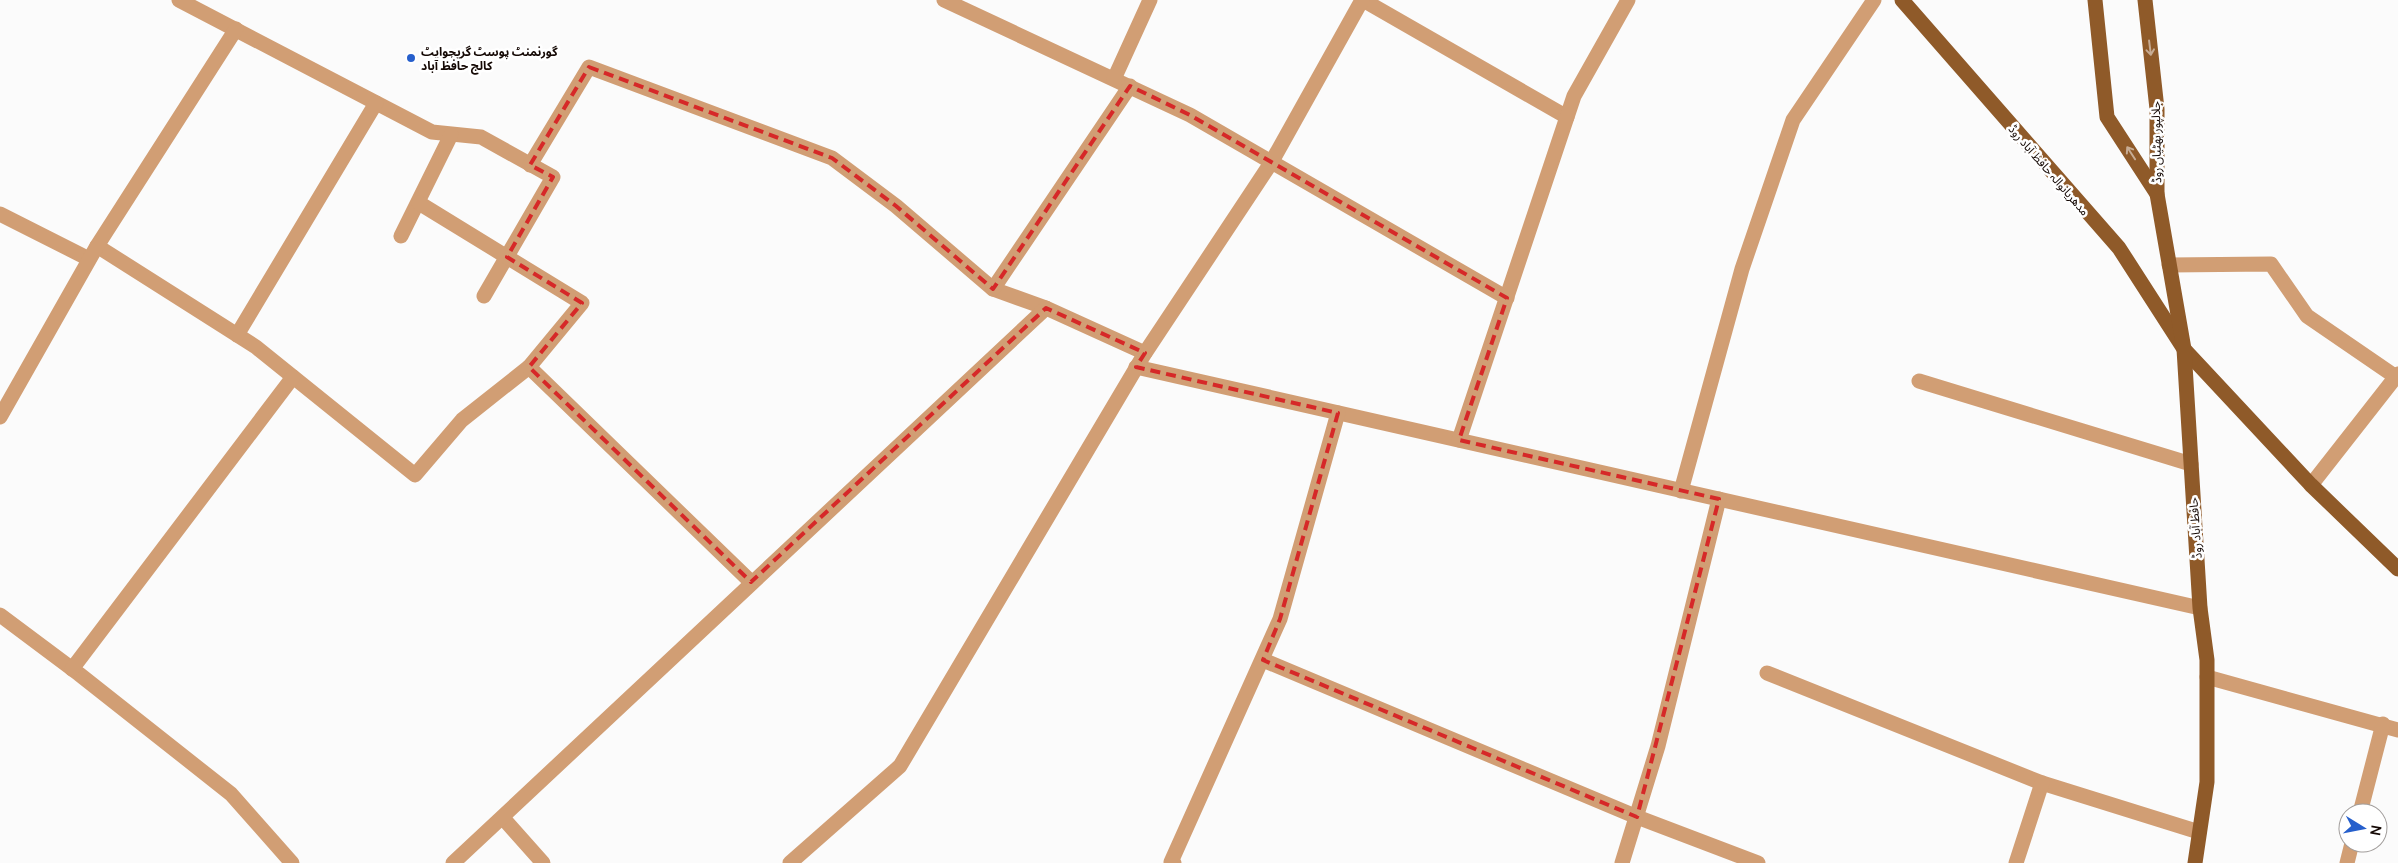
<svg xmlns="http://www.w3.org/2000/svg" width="2398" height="863" font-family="Manrope,'Noto Sans Arabic',sans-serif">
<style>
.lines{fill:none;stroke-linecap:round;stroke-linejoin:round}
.street{stroke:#d19e74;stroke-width:15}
.primary{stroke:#8f5a29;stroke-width:15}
.oneway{stroke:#c7ac94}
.marked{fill:none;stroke:#d62828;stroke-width:4;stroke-dasharray:10 6;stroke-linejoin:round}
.poi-dot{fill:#265fcc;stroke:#fff;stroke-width:2}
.labels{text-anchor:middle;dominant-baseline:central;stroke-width:5;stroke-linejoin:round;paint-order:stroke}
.poi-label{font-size:12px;font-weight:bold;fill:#150905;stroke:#fff;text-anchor:start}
.street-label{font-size:12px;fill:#150905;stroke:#fff}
</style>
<rect width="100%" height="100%" fill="#fbfbfb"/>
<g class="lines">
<g class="street">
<polyline points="179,0 432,132 481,137 553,177 484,296"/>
<polyline points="944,0 1190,115 1507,298"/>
<polyline points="1363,0 1567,117"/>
<polyline points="1114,79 1150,0"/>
<polyline points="530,165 589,67 832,158 896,206 993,289 1046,308 1145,353"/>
<polyline points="0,214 89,259"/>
<polyline points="401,236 451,135"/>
<polyline points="97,246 256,347 415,475 462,420 529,367 582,303 419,203"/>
<polyline points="2169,265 2271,264 2307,316 2396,377"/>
<polyline points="993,289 1130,86"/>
<polyline points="237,335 376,103"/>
<polyline points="529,367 751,582"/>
<polyline points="1136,367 2200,608"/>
<polyline points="1919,381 2191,464"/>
<polyline points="0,417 97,246 236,29"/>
<polyline points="1459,440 1574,96 1628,0"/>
<polyline points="2311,485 2398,374"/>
<polyline points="1681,491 1742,269 1793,120 1874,0"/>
<polyline points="0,615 79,674 231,794 292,863"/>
<polyline points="1263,660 1637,817 1758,863"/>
<polyline points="72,669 293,377"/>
<polyline points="1767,673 2042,783 2199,832"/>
<polyline points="2207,677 2398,730"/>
<polyline points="2360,813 2383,724"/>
<polyline points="503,818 543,863"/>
<polyline points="453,863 1046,308"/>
<polyline points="790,863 900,766 1145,353 1271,163 1362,0"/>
<polyline points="1174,863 1171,862 1280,619 1338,413"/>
<polyline points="1622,863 1658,746 1719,499"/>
<polyline points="2016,863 2042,783"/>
<polyline points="2347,863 2352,843"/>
</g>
<g class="primary">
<polyline points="1902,0 2119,248 2184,349 2311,485 2398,569"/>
<polyline points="2095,0 2107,117 2157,194"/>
<polyline points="2145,0 2157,109 2157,194 2184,349 2200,608 2207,660 2207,782 2195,863"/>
</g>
</g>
<defs><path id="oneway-shaft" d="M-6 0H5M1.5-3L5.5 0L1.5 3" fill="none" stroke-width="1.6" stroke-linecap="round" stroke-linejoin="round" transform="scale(1.25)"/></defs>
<g class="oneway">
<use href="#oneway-shaft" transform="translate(2150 48) rotate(83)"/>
<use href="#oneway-shaft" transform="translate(2131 153) rotate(-123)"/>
</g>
<path class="marked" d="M589,67l243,91 64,48 97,83 137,-203 60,29 317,183 -48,142 260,59 -82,318 -374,-157 17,-41 58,-206 -202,-46 9,-14 -99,-45 -295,274 -222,-215 53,-64 -75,-46 46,-80 -23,-12z"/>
<circle class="poi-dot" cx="411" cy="58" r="5"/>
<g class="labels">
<g class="poi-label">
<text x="421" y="51">گورنمنٹ پوسٹ گریجوایٹ<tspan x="421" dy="14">کالج حافظ آباد</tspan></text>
</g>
<g class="street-label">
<text transform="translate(2156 142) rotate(-91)">جلالپور بھٹیاں روڈ</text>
<text transform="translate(2049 170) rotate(49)">مدھریانوالہ حافظ آباد روڈ</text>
<text transform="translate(2195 528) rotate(-94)">حافظ آباد روڈ</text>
</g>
</g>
<g transform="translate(2363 828) rotate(100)"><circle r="24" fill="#ffffff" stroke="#a19d9b"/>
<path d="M0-4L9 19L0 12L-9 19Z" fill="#265fcc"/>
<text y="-8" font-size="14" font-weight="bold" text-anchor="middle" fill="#150905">N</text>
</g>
</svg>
